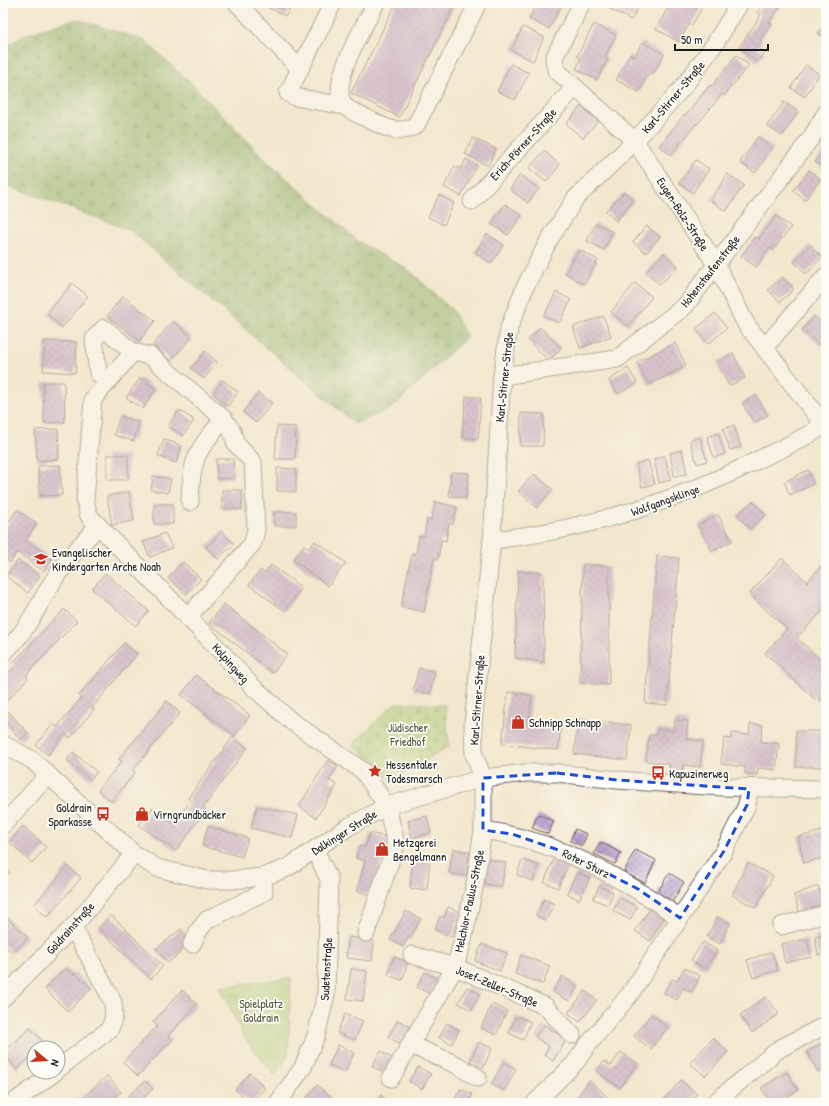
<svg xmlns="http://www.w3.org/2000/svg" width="829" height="1106" font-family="'Patrick Hand',sans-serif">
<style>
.forest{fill:url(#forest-firs);stroke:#506641}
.cemetery{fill:url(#cemetery-stones);stroke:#627448}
.park{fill:url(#park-tufts);stroke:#627448}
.building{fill:url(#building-cross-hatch)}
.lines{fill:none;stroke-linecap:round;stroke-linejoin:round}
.minor-casing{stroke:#67635a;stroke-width:19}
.minor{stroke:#fff;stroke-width:17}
.marked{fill:none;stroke:#1d4ed8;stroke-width:3;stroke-dasharray:8 5;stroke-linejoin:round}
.labels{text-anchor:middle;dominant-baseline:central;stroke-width:3.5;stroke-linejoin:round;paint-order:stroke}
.street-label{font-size:12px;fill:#1c1c1c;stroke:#fdfcf7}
.poi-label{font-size:12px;fill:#1c1c1c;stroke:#fdfcf7;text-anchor:start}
.park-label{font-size:12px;fill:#4d593b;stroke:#fdfcf7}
</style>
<defs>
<pattern id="forest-firs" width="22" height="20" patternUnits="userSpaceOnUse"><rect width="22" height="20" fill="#85af66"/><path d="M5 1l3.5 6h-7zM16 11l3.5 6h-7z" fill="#6c8e53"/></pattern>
<pattern id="cemetery-stones" width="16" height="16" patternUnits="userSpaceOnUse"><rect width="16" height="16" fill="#a7cb75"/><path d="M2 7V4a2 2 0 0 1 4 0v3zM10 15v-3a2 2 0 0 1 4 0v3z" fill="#8fae65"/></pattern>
<pattern id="park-tufts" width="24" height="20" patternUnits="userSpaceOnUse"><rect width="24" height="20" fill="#a7cb75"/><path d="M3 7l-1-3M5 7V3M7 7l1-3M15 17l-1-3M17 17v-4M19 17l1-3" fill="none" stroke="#8fae65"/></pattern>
<pattern id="building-cross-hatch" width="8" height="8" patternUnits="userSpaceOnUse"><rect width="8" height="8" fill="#b596cb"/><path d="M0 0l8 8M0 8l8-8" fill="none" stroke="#927aa4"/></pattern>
</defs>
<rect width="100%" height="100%" fill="#fdfcf7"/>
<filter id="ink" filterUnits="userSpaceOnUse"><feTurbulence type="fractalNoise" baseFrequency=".025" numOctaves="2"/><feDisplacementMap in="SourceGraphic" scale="8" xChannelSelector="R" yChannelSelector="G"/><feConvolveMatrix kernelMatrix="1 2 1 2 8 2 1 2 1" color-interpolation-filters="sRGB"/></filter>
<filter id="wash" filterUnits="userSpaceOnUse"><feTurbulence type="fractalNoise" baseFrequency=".012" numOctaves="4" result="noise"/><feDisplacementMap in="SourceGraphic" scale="16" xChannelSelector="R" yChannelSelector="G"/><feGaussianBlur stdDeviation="0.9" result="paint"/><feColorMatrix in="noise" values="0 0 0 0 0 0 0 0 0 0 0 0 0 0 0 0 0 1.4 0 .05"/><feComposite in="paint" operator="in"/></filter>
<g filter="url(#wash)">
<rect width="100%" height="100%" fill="#f3e7ce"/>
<polygon class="forest" points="76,19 144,40 194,86 268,162 359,242 409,270 452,310 467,337 392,408 355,424 130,230 3,184 3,48 27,34"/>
<polygon class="cemetery" points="395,703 445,705 449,746 391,781 353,744"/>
<polygon class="park" points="291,978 288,1057 274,1075 244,1037 220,987"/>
<g id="blocks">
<g class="building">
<polygon points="259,3 292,3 286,16"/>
<polygon points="396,3 456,3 399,117 351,93"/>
<polygon points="537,3 562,4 549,29 529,19"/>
<polygon points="611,3 641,3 631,20 608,8"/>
<polygon points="676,3 704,4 692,25 689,24 679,42 656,29 670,4 674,6"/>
<polygon points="765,3 780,3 779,4 781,6 769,22 772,24 760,39 762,41 757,47 765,53 757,62 739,47 761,15 757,13"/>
<polygon points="826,23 826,38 818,33"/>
<polygon points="594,24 616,35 605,57 608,59 597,80 576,69 581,59 577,56"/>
<polygon points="523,27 544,37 533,61 511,50"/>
<polygon points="642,42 664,54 652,75 649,73 639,92 616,80 630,54 635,57"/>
<polygon points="736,55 749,65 724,96 722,94 697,125 696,124 671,155 659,146 684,115 685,116 710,85 712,86"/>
<polygon points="511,64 529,73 515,100 497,91"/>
<polygon points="806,65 819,74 805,97 791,88"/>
<polygon points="784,102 798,112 782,136 767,126"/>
<polygon points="581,106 598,121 583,138 566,124"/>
<polygon points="758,137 773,148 755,173 740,162"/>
<polygon points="473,138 496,149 488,166 465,154"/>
<polygon points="826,147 826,170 815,162"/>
<polygon points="544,151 560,165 546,182 529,168"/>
<polygon points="466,159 477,165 461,196 444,187 455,166 461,169"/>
<polygon points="696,160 709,169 693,193 679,183"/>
<polygon points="809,170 821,179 805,200 793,191"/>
<polygon points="728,174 744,185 726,211 710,200"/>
<polygon points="520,175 539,189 528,203 510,189"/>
<polygon points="624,192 634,201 616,221 606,211"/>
<polygon points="439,195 454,203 444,225 428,217"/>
<polygon points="505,204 522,215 508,235 491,224"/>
<polygon points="776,216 791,227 773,250 770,248 756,267 741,256 755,237 758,239"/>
<polygon points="596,223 613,232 604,250 587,241"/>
<polygon points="647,226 660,237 646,253 633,242"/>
<polygon points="487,234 504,245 491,264 475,252"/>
<polygon points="810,245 822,257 806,274 794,262"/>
<polygon points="579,250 598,260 584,284 565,273"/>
<polygon points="664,253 678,266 660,285 646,272"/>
<polygon points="782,277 794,289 780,302 768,290"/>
<polygon points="72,283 88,296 62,328 47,314"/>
<polygon points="635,283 652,297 628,326 611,312"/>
<polygon points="556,292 571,300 559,323 544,316"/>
<polygon points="123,296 155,321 139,341 107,316"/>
<polygon points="715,313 727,328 708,344 696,329"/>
<polygon points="603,316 611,336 580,348 573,327"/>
<polygon points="814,316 826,326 826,339 820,346 802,330"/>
<polygon points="173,321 192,337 171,361 153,345"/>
<polygon points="540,327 561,348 549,361 528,340"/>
<polygon points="45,341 77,342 75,373 43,371"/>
<polygon points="675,343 686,366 649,385 637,362"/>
<polygon points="205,351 217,362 204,379 191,368"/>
<polygon points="733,353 745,378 729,386 717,362"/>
<polygon points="628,368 637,383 618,394 609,380"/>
<polygon points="140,378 156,389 143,409 126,398"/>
<polygon points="223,380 238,392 228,406 213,394"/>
<polygon points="43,382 64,382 65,422 44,423"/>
<polygon points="258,393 272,403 256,423 243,412"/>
<polygon points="756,395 768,415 754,423 742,403"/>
<polygon points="466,396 481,398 478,439 462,437"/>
<polygon points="179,410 194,420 183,436 168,426"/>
<polygon points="521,413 544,414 543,446 520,446"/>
<polygon points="120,416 139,422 134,441 114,435"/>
<polygon points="734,425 741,447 730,450 723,429"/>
<polygon points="277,426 296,427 295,459 275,459"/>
<polygon points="58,429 59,459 37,461 35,430"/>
<polygon points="718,433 725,454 714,458 707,437"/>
<polygon points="700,437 707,461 697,464 690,440"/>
<polygon points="164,439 182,446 176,463 158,456"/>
<polygon points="682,450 687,474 674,476 670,453"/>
<rect x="107" y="455" width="21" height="25"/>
<polygon points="665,456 671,480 659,483 654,459"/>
<polygon points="216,459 233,459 234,478 217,479"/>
<polygon points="648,460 655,484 642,487 636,464"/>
<polygon points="60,465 62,495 40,496 38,466"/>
<polygon points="277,468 296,469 296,492 277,491"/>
<polygon points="808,470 814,484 790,495 784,482"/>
<polygon points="451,472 469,473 466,498 449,496"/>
<polygon points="534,474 553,490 537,508 518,491"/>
<polygon points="153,476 171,479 168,493 151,490"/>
<rect x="222" y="490" width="20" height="19"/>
<polygon points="129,492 134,521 112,525 107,496"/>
<polygon points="753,501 766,515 750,529 737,515"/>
<polygon points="435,502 457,507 453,524 449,523 446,541 441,540 438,559 434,558 424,612 401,607 412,553 416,554 419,536 424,537 427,519 431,520"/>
<rect x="154" y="504" width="19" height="20"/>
<polygon points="17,510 37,523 26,540 52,559 44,571 17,552 10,563 3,557 3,530"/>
<rect x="274" y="512" width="22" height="14"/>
<polygon points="718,515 732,541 712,551 698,525"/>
<polygon points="222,531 234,544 218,559 206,547"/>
<polygon points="165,533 172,548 150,557 143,542"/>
<polygon points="315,541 346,563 328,586 293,560 304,545 309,549"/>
<polygon points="657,556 679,558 667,705 645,703"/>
<polygon points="782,558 807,582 826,561 826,607 797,638 826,665 826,694 818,702 765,653 787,629 749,594"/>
<polygon points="18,560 40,576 28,593 6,576"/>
<polygon points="183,562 201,579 186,594 168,578"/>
<polygon points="583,564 609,566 609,685 580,683"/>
<polygon points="271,565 302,588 285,611 249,585 260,570 265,573"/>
<polygon points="518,571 543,573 544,662 515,658"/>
<polygon points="105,573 149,611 136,626 92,589"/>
<polygon points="224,604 287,654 273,673 209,623"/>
<polygon points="64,609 77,621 26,675 28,678 3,705 3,679 15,666 13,663"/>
<polygon points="124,643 137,654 92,708 94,709 70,738 65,734 48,755 36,745 53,724 57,727 81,698 79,696"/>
<polygon points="419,668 435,672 430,694 413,690"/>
<polygon points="196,675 250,715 235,736 181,695"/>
<polygon points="508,692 532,695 529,721 561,725 558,750 502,744"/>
<polygon points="167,701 180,713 133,770 135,773 111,802 98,790 122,761 119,759"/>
<polygon points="7,710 28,733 21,740 3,720 3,714"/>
<polygon points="578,719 631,725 627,760 574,754"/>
<polygon points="675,720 688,721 686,739 703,741 700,767 683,765 682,772 669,771 670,764 646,761 649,735 656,735 657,729 674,731"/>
<polygon points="750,724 763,725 761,742 779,744 776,770 758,768 757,775 745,774 745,767 721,764 724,738 731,739 732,733 749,735"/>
<rect x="796" y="731" width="30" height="36"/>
<polygon points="233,737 247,748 203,808 206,810 176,851 139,825 152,808 174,824 191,800 188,798"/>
<polygon points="73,752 97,772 90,780 67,760"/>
<polygon points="328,760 338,766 329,780 337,785 316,818 299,806"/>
<polygon points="257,806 298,815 292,838 251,828"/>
<polygon points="538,814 554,821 548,834 532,828"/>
<polygon points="427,816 431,833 412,838 408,821"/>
<polygon points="23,826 46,847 32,863 9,842"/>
<polygon points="208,826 248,838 242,857 202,846"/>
<polygon points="575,829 587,834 582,846 570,841"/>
<polygon points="826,830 826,857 804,863 798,837"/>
<polygon points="370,833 390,838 386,853 384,853 372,895 357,891 365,861 356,858 360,846 365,847"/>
<polygon points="600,842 621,853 615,864 594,854"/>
<polygon points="453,849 470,852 466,876 449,873"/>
<polygon points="635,850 656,860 645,883 624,872"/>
<polygon points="556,854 570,860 558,888 544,882"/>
<polygon points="413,856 430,857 427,890 410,888"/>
<polygon points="487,859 506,863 501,887 481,883"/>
<polygon points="522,860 538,865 533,881 517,875"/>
<polygon points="748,863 773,876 756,908 732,895"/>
<polygon points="3,866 10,872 3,880"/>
<polygon points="68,866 81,878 47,917 34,905"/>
<polygon points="577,872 590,878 579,900 567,893"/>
<polygon points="669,873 684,882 671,904 656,895"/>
<polygon points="599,886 613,892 608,905 593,899"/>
<polygon points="818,886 824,904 799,912 794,895"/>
<polygon points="620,898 637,907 630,920 613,911"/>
<polygon points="544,899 554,904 546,921 536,915"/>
<polygon points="448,907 460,912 452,937 435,930 440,916 444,918"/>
<polygon points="650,909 664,919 650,941 635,931"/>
<polygon points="406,911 421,919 410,939 408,938 403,947 390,940"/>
<polygon points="3,914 28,937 13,953 3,944"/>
<polygon points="111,915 163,966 151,979 98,928"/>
<polygon points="717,917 730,923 720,944 707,937"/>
<polygon points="181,929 191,941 181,948 183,950 168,963 156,949"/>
<polygon points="826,935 826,954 818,955 815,937"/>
<polygon points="349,937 374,941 372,961 346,958"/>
<polygon points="807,939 811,957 785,963 781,944"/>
<polygon points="703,942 717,951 705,969 691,960"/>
<polygon points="482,944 507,953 500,971 475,961"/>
<polygon points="772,952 778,970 753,978 747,960"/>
<polygon points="521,955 550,966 543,984 515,974"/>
<polygon points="394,957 408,962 402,980 388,975"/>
<polygon points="65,968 73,975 75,973 91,988 68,1012 45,989"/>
<polygon points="684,968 700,976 692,992 683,988 677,1000 664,993 672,979 677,981"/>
<polygon points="351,969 367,971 363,1001 347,999"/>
<polygon points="425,972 438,979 430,994 417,987"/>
<polygon points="562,976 578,986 569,1001 553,992"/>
<polygon points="467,987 480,994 471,1010 458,1003"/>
<polygon points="182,990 197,1004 168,1036 172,1040 138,1076 123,1062 157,1026 153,1022"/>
<polygon points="585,991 597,1000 580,1022 568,1013"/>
<polygon points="766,997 779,1014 752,1033 740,1015"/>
<polygon points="492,1004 507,1011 496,1035 481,1028"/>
<polygon points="345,1014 363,1021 355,1040 337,1033"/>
<polygon points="651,1014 668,1027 651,1049 634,1036"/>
<polygon points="516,1016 531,1022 523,1040 509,1033"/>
<polygon points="398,1020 412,1028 402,1045 388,1037"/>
<polygon points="447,1023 459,1030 452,1044 439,1038"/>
<polygon points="544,1025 558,1034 559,1031 568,1037 553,1061 544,1055 549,1047 535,1037"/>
<polygon points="30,1028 44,1043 39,1048 34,1048 34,1053 17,1070 3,1053"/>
<polygon points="713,1038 728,1052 705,1076 690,1063"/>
<polygon points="826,1041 826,1067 818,1072 807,1052"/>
<polygon points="479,1042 492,1048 483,1068 470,1061"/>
<polygon points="338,1045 354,1053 345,1072 329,1065"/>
<polygon points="381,1051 393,1059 384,1073 372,1066"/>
<polygon points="621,1052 637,1063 620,1088 596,1071 604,1061 611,1066"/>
<polygon points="504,1062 516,1069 504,1091 491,1084"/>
<polygon points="418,1067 431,1074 422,1089 409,1081"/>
<polygon points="787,1072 798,1090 778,1103 770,1103 761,1088"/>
<polygon points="250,1073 265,1088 251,1103 235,1089"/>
<polygon points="107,1076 121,1092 108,1103 71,1103 78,1097 80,1100"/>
<polygon points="681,1080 697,1094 689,1103 661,1103"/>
<polygon points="145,1081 153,1089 138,1103 129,1103 125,1099"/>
<polygon points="590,1081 609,1098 605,1103 572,1103"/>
<polygon points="317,1085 331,1097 325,1103 303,1103"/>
<polygon points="460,1089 472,1094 468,1103 453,1103"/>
<polygon points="381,1095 391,1103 374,1103"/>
</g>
</g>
</g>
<g filter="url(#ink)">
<use href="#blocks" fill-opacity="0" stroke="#67635a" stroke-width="1"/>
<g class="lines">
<defs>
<g id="minor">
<polyline points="237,3 300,69 333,3"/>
<path d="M376,3c-11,22 -48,80 -32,102 4,6 25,14 32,18 14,7 26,11 40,2l62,-122"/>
<polyline points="582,3 554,58 556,70 635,141 716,264 746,324 824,425"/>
<polyline points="300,69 288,93 295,97 344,106"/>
<polyline points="472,201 575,87"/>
<polyline points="765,347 826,276"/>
<polyline points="133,352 150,356 224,419 232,431 236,444 253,462 256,530 253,543 188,617"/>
<polyline points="502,376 617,359 685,306 811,138 826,113"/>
<polyline points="107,381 98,373 94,339 104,328 133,352 93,399 85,500 89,516 213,643 251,685 291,721 363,771 376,790 387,806 396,844 366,933"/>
<path d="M190,502c1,-43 6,-51 34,-83"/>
<path d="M492,540c96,-10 184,-38 270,-82 22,-10 44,-21 64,-34"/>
<path d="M3,653c24,-21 34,-46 50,-72 13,-20 29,-38 45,-55"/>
<polyline points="3,744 32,760 134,854 157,868 208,880 232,880 263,877 287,868 348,827 387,806 483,778 526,773 557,773 617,780 722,787 826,789"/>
<polyline points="3,825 48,775"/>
<path d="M483,830c73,10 137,47 197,88"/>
<polyline points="781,926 826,914"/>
<polyline points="192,944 199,930 207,920 264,892 263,877"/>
<polyline points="412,955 455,967 545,1006 572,1035"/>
<polyline points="3,998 73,927 134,854"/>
<polyline points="411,1045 457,1065 478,1078"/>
<polyline points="58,1069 110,1029 114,1016 113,1002 73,927"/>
<polyline points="391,1078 455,967 463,940 475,883 483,830 483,778 474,754 473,724 492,540 502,376 509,328 525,287 548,242 575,199 635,141 684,86 714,45 740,3"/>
<polyline points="13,1103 55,1072"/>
<polyline points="278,1103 303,1067 316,1036 326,994 329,879 315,850"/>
<polyline points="535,1103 575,1063 587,1046 630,994 724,851 747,805 749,789"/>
<polyline points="714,1103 779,1049 826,1025"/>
</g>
</defs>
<use href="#minor" class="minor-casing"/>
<use href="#minor" class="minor"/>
</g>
</g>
<path d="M0 0H829V1106H0ZM557,773l60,7 132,9 -2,16 -23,46 -44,67 -42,-29 -68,-35 -58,-20 -29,-4v-52z" fill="#f3e7ce" fill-opacity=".55" fill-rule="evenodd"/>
<path class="marked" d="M557,773l60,7 132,9 -2,16 -23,46 -44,67 -42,-29 -68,-35 -58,-20 -29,-4v-52z"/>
<defs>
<symbol id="school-bare" viewBox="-9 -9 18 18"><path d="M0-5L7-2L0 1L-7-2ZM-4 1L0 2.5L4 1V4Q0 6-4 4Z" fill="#c8321e" stroke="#fdfcf7" stroke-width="2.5" paint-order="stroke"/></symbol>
<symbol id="shop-bare" viewBox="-9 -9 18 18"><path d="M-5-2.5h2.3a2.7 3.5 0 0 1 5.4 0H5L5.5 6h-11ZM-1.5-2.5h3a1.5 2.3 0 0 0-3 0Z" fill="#c8321e" stroke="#fdfcf7" stroke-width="2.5" paint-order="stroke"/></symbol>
<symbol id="sight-bare" viewBox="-9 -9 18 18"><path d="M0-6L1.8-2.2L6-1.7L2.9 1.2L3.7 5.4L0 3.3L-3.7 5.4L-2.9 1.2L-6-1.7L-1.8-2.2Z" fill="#c8321e" stroke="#fdfcf7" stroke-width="2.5" paint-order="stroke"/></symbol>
<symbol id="bus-bare" viewBox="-9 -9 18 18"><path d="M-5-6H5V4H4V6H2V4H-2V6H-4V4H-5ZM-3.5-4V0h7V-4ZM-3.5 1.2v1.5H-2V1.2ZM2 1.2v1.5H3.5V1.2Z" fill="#c8321e" stroke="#fdfcf7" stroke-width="2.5" paint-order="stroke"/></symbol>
</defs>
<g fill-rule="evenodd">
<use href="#school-bare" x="31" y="549" width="20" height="20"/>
<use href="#shop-bare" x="508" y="712" width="20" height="20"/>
<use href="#sight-bare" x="365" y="761" width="20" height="20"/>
<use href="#bus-bare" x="648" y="763" width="20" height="20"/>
<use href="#bus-bare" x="93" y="804" width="20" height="20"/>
<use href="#shop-bare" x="132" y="804" width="20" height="20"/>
<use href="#shop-bare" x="372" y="839" width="20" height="20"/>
</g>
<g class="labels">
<g class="street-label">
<text transform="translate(673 97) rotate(-50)">Karl-Stirner-Straße</text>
<text transform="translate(523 144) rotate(-48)">Erich-Pörner-Straße</text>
<text transform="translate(683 214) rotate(57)">Eugen-Bolz-Straße</text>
<text transform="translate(710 271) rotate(-52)">Hohenstaufenstraße</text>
<text transform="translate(504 377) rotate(-84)">Karl-Stirner-Straße</text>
<text transform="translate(665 500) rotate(-20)">Wolfgangsklinge</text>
<text transform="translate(231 663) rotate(48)">Kolpingweg</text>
<text transform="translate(477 700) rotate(-86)">Karl-Stirner-Straße</text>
<text transform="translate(344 832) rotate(-32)">Dalkinger Straße</text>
<text transform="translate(586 863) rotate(26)">Roter Sturz</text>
<text transform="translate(469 901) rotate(-78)">Melchior-Paulus-Straße</text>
<text transform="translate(70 928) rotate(-48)">Goldrainstraße</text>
<text transform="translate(326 969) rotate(-87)">Sudetenstraße</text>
<text transform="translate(497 986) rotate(23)">Josef-Zeller-Straße</text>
</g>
<g class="poi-label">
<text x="52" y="552">Evangelischer<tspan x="52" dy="14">Kindergarten Arche Noah</tspan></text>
<text x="529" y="722">Schnipp Schnapp</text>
<text x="386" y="764">Hessentaler<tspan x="386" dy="14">Todesmarsch</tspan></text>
<text x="669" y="773">Kapuzinerweg</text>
<text x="92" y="807" text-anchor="end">Goldrain<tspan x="92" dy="14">Sparkasse</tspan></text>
<text x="153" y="814">Virngrundbäcker</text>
<text x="393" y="842">Metzgerei<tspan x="393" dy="14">Bengelmann</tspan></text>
</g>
<g class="park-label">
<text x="408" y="727">Jüdischer<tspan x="408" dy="14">Friedhof</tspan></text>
<text x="261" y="1003">Spielplatz<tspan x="261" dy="14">Goldrain</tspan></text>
</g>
</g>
<rect width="829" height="1106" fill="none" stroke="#fdfcf7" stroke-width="16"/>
<g transform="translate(46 1060) rotate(108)"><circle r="19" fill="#fdfcf7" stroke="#a3a29f"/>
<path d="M0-3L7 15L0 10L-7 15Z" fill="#c8321e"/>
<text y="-6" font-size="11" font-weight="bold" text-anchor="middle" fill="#1c1c1c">N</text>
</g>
<path d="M675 44v6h93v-6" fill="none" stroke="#1c1c1c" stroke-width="2"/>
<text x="681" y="44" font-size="12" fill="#1c1c1c" stroke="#fdfcf7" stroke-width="3" paint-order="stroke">50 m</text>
</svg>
